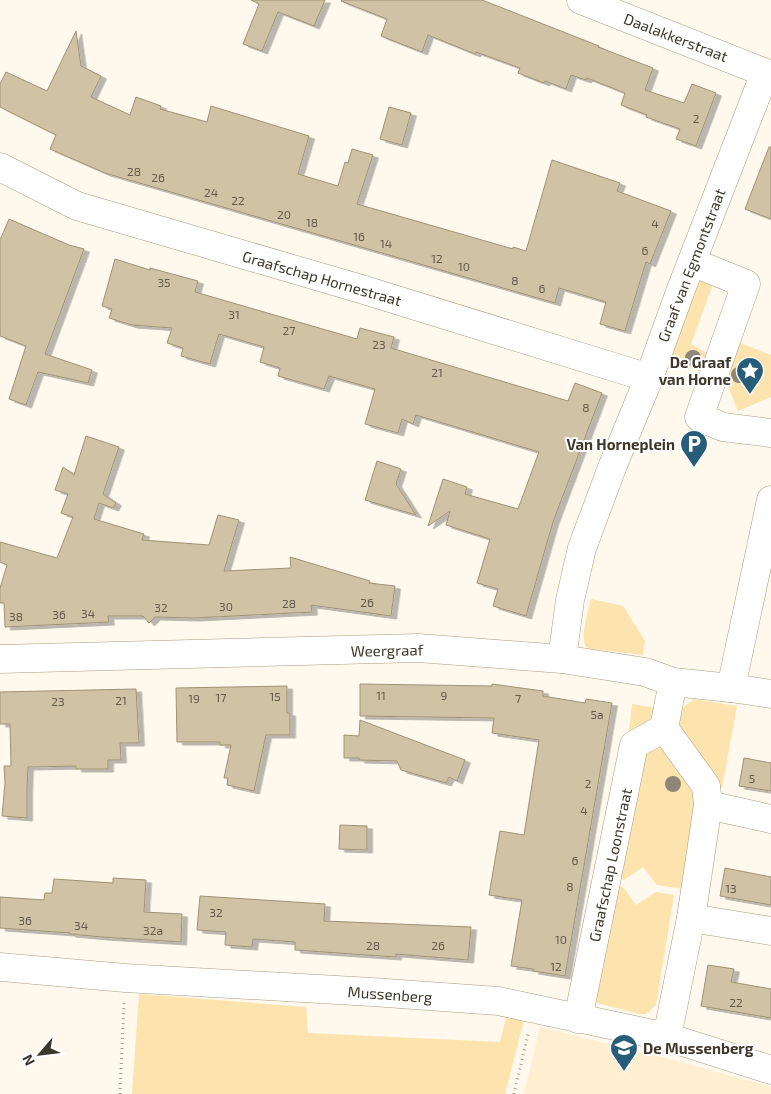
<svg xmlns="http://www.w3.org/2000/svg" width="771" height="1094" font-family="'Exo 2',sans-serif">
<style>
.built{fill:#feefd1}
.green{fill:#fde3ae}
.building{fill:#d0c2a5;stroke:#9f9175;filter:url(#shadow)}
.lines{fill:none;stroke-linecap:round;stroke-linejoin:round}
.minor-casing{stroke:#aa9c80;stroke-width:29}
.path{stroke:#a49e92;stroke-width:3;stroke-dasharray:1 4;stroke-linecap:butt}
.minor{stroke:#fff;stroke-width:28}
.tree{fill:#8e8778}
.labels{text-anchor:middle;dominant-baseline:central;stroke-width:4;stroke-linejoin:round;paint-order:stroke}
.number-label{font-size:12px;fill:#625a4a}
.street-label{font-size:15px;fill:#3e382c;stroke:#fff}
.poi-label{font-size:15px;font-weight:bold;fill:#3e382c;stroke:#fff;text-anchor:end}
</style>
<defs>
<filter id="shadow"><feDropShadow dx="5.5" dy="3" stdDeviation="0" flood-color="#0004"/></filter>
</defs>
<rect width="100%" height="100%" fill="#fef8ed"/>
<polygon class="built" points="540,1027 666,1058 769,1086 771,1087 771,1094 524,1094"/>
<g class="green">
<polygon points="698,279 713,284 691,344 707,353 701,372 667,359"/>
<polygon points="737,342 771,355 771,397 738,411 724,376"/>
<path d="M591,599l32,7 22,35 -2,14 -52,-6 -5,-2c-6,-11 2,-36 5,-48z"/>
<polygon points="694,699 737,706 722,788 716,787 680,731 679,722 680,710"/>
<polygon points="632,704 657,708 655,723 628,739"/>
<polygon points="659,737 698,797 683,889 657,885 643,867 624,880 611,877 642,746"/>
<polygon points="609,884 623,887 636,905 656,892 674,895 656,1005 646,1014 640,1014 589,1001"/>
<polygon points="139,994 306,1007 308,1033 500,1042 506,1018 524,1020 505,1094 132,1094"/>
</g>
<g class="building">
<polygon points="251,0 325,0 314,26 278,12 262,51 243,44 259,4"/>
<polygon points="342,0 482,0 599,46 598,47 653,68 645,90 684,103 692,84 716,93 696,146 676,139 680,129 646,117 647,115 621,105 625,93 587,78 586,80 571,75 566,89 545,81 544,83 518,73 520,68 476,52 475,54 428,35 422,52 381,36 387,19 341,1"/>
<polygon points="76,31 81,66 101,76 91,97 130,115 136,97 161,106 160,109 207,122 211,106 309,136 298,174 338,186 345,162 348,163 352,149 373,155 357,204 513,249 513,247 526,251 552,160 620,183 617,191 671,211 650,264 646,262 625,331 600,324 606,302 559,288 555,303 105,173 50,149 56,135 0,107 0,84 6,72 47,91"/>
<polygon points="389,107 411,113 402,145 380,139"/>
<polygon points="769,147 771,147 771,219 745,209"/>
<polygon points="9,219 69,245 84,249 45,354 92,370 88,383 38,372 26,405 9,399 26,346 0,336 0,240"/>
<polygon points="115,259 150,270 150,268 198,281 195,292 357,339 360,328 394,337 391,348 568,401 575,383 602,393 553,522 526,616 493,606 498,589 477,583 490,539 446,525 450,511 428,526 443,479 467,487 465,494 518,509 539,452 416,415 413,424 402,419 398,433 365,424 375,389 329,376 324,389 278,376 280,368 260,362 264,347 219,334 210,364 181,356 183,348 167,343 172,328 132,325 109,318 112,309 102,306"/>
<polygon points="86,436 119,447 103,494 116,503 113,508 99,503 94,519 144,534 142,540 209,545 218,515 239,520 224,571 291,568 290,557 370,581 369,583 395,586 391,616 311,605 312,612 194,618 155,617 149,623 143,616 108,616 109,622 5,627 4,603 0,603 0,588 7,565 0,562 0,542 57,558 73,517 61,513 68,494 55,490 63,467 74,475"/>
<polygon points="377,461 401,469 396,484 416,515 365,500"/>
<polygon points="360,684 492,686 492,684 543,691 543,696 585,703 586,699 612,703 565,976 533,971 533,969 511,966 522,900 489,895 500,831 524,835 539,740 492,733 494,718 360,716"/>
<polygon points="287,686 287,713 290,713 290,735 266,735 254,791 227,785 228,778 224,778 231,745 220,745 220,742 177,742 176,688"/>
<polygon points="136,689 139,743 120,743 121,760 108,760 108,769 76,769 76,766 28,767 27,788 27,818 2,816 5,783 4,766 11,766 10,724 0,724 0,692"/>
<polygon points="360,720 465,760 457,781 449,777 446,783 401,770 397,761 359,760 359,758 344,758 344,735 359,736"/>
<polygon points="744,758 771,763 771,791 739,786"/>
<polygon points="340,825 367,826 367,850 339,849"/>
<polygon points="725,868 771,877 771,905 720,896"/>
<polygon points="113,878 146,880 144,912 182,914 181,942 102,937 70,934 70,933 0,928 0,897 44,900 45,893 52,893 54,879 113,883"/>
<polygon points="200,896 325,904 324,921 471,927 468,960 396,954 396,957 295,950 295,942 253,939 252,947 225,945 226,932 197,930"/>
<polygon points="708,965 734,969 731,982 771,989 771,1018 701,1006"/>
</g>
<g class="lines">
<defs>
<g id="minor">
<polyline points="581,0 771,75"/>
<polyline points="0,167 77,206 361,289 649,378"/>
<polyline points="692,262 746,284 699,417 723,427 771,433"/>
<polyline points="0,659 418,648 562,659 645,672 673,682 731,688 771,694"/>
<polyline points="562,659 570,600 582,548 613,465 649,378 680,292 765,73"/>
<polyline points="731,688 771,500"/>
<polyline points="708,805 771,819"/>
<polyline points="691,918 771,931"/>
<polyline points="0,967 125,978 372,992 498,1001 667,1037 771,1070"/>
<polyline points="578,1019 634,745 664,728"/>
<polyline points="667,1037 691,918 708,805 706,786 664,728 673,682"/>
</g>
</defs>
<use href="#minor" class="minor-casing"/>
<g class="path">
<polyline points="120,1094 124,1003"/>
<polyline points="514,1094 528,1034"/>
</g>
<use href="#minor" class="minor"/>
</g>
<g class="tree">
<circle cx="693" cy="358" r="8"/>
<circle cx="739" cy="375" r="8"/>
<circle cx="673" cy="784" r="8"/>
</g>
<defs>
<symbol id="sight-pin" viewBox="-11 -11 22 30"><path d="M0 17L-7.5 6A9.5 9.5 0 1 1 7.5 6Z" fill="#285d79" stroke="#fff"/><path d="M0-6L1.8-2.2L6-1.7L2.9 1.2L3.7 5.4L0 3.3L-3.7 5.4L-2.9 1.2L-6-1.7L-1.8-2.2Z" fill="#fff"/></symbol>
<symbol id="parking-pin" viewBox="-11 -11 22 30"><path d="M0 17L-7.5 6A9.5 9.5 0 1 1 7.5 6Z" fill="#285d79" stroke="#fff"/><path d="M-3.5-5.5H1a3.5 3.5 0 0 1 0 7H-1V5.5H-3.5ZM-1-3.4V-.6H.8a1.4 1.4 0 0 0 0-2.8Z" fill="#fff"/></symbol>
<symbol id="school-pin" viewBox="-11 -11 22 30"><path d="M0 17L-7.5 6A9.5 9.5 0 1 1 7.5 6Z" fill="#285d79" stroke="#fff"/><path d="M0-5L7-2L0 1L-7-2ZM-4 1L0 2.5L4 1V4Q0 6-4 4Z" fill="#fff"/></symbol>
</defs>
<g fill-rule="evenodd">
<use href="#sight-pin" x="734" y="355" width="32" height="43"/>
<use href="#parking-pin" x="678" y="428" width="32" height="43"/>
<use href="#school-pin" x="608" y="1032" width="32" height="43"/>
</g>
<g class="labels">
<g class="number-label">
<text x="696" y="118">2</text>
<text x="134" y="171">28</text>
<text x="158" y="177">26</text>
<text x="211" y="192">24</text>
<text x="238" y="200">22</text>
<text x="284" y="214">20</text>
<text x="312" y="222">18</text>
<text x="655" y="223">4</text>
<text x="359" y="236">16</text>
<text x="386" y="243">14</text>
<text x="645" y="250">6</text>
<text x="437" y="258">12</text>
<text x="464" y="266">10</text>
<text x="515" y="280">8</text>
<text x="164" y="282">35</text>
<text x="542" y="288">6</text>
<text x="234" y="314">31</text>
<text x="289" y="330">27</text>
<text x="379" y="344">23</text>
<text x="437" y="372">21</text>
<text x="586" y="407">8</text>
<text x="367" y="602">26</text>
<text x="289" y="603">28</text>
<text x="226" y="606">30</text>
<text x="161" y="607">32</text>
<text x="88" y="613">34</text>
<text x="59" y="614">36</text>
<text x="16" y="616">38</text>
<text x="381" y="695">11</text>
<text x="444" y="695">9</text>
<text x="275" y="696">15</text>
<text x="221" y="697">17</text>
<text x="194" y="698">19</text>
<text x="518" y="698">7</text>
<text x="121" y="700">21</text>
<text x="58" y="701">23</text>
<text x="597" y="714">5a</text>
<text x="752" y="778">5</text>
<text x="588" y="783">2</text>
<text x="584" y="810">4</text>
<text x="575" y="860">6</text>
<text x="570" y="886">8</text>
<text x="731" y="888">13</text>
<text x="216" y="912">32</text>
<text x="25" y="920">36</text>
<text x="81" y="925">34</text>
<text x="153" y="930">32a</text>
<text x="561" y="939">10</text>
<text x="373" y="945">28</text>
<text x="438" y="945">26</text>
<text x="556" y="966">12</text>
<text x="736" y="1002">22</text>
</g>
<g class="street-label">
<text transform="translate(676 37) rotate(21)">Daalakkerstraat</text>
<text transform="translate(691 265) rotate(-69)">Graaf van Egmontstraat</text>
<text transform="translate(322 278) rotate(16)">Graafschap Hornestraat</text>
<text transform="translate(387 650) rotate(-1)">Weergraaf</text>
<text transform="translate(610 865) rotate(-78)">Graafschap Loonstraat</text>
<text transform="translate(390 994) rotate(4)">Mussenberg</text>
</g>
<g class="poi-label">
<text x="731" y="362">De Graaf<tspan x="731" dy="17">van Horne</tspan></text>
<text x="675" y="444">Van Horneplein</text>
<text x="643" y="1048" text-anchor="start">De Mussenberg</text>
</g>
</g>
<g transform="translate(40 1054) rotate(242)" stroke="#ffffff" stroke-width="4" paint-order="stroke">
<path d="M0-4L9 19L0 12L-9 19Z" fill="#3e382c"/>
<text y="-8" font-size="14" font-weight="bold" text-anchor="middle" fill="#3e382c">N</text>
</g>
</svg>
